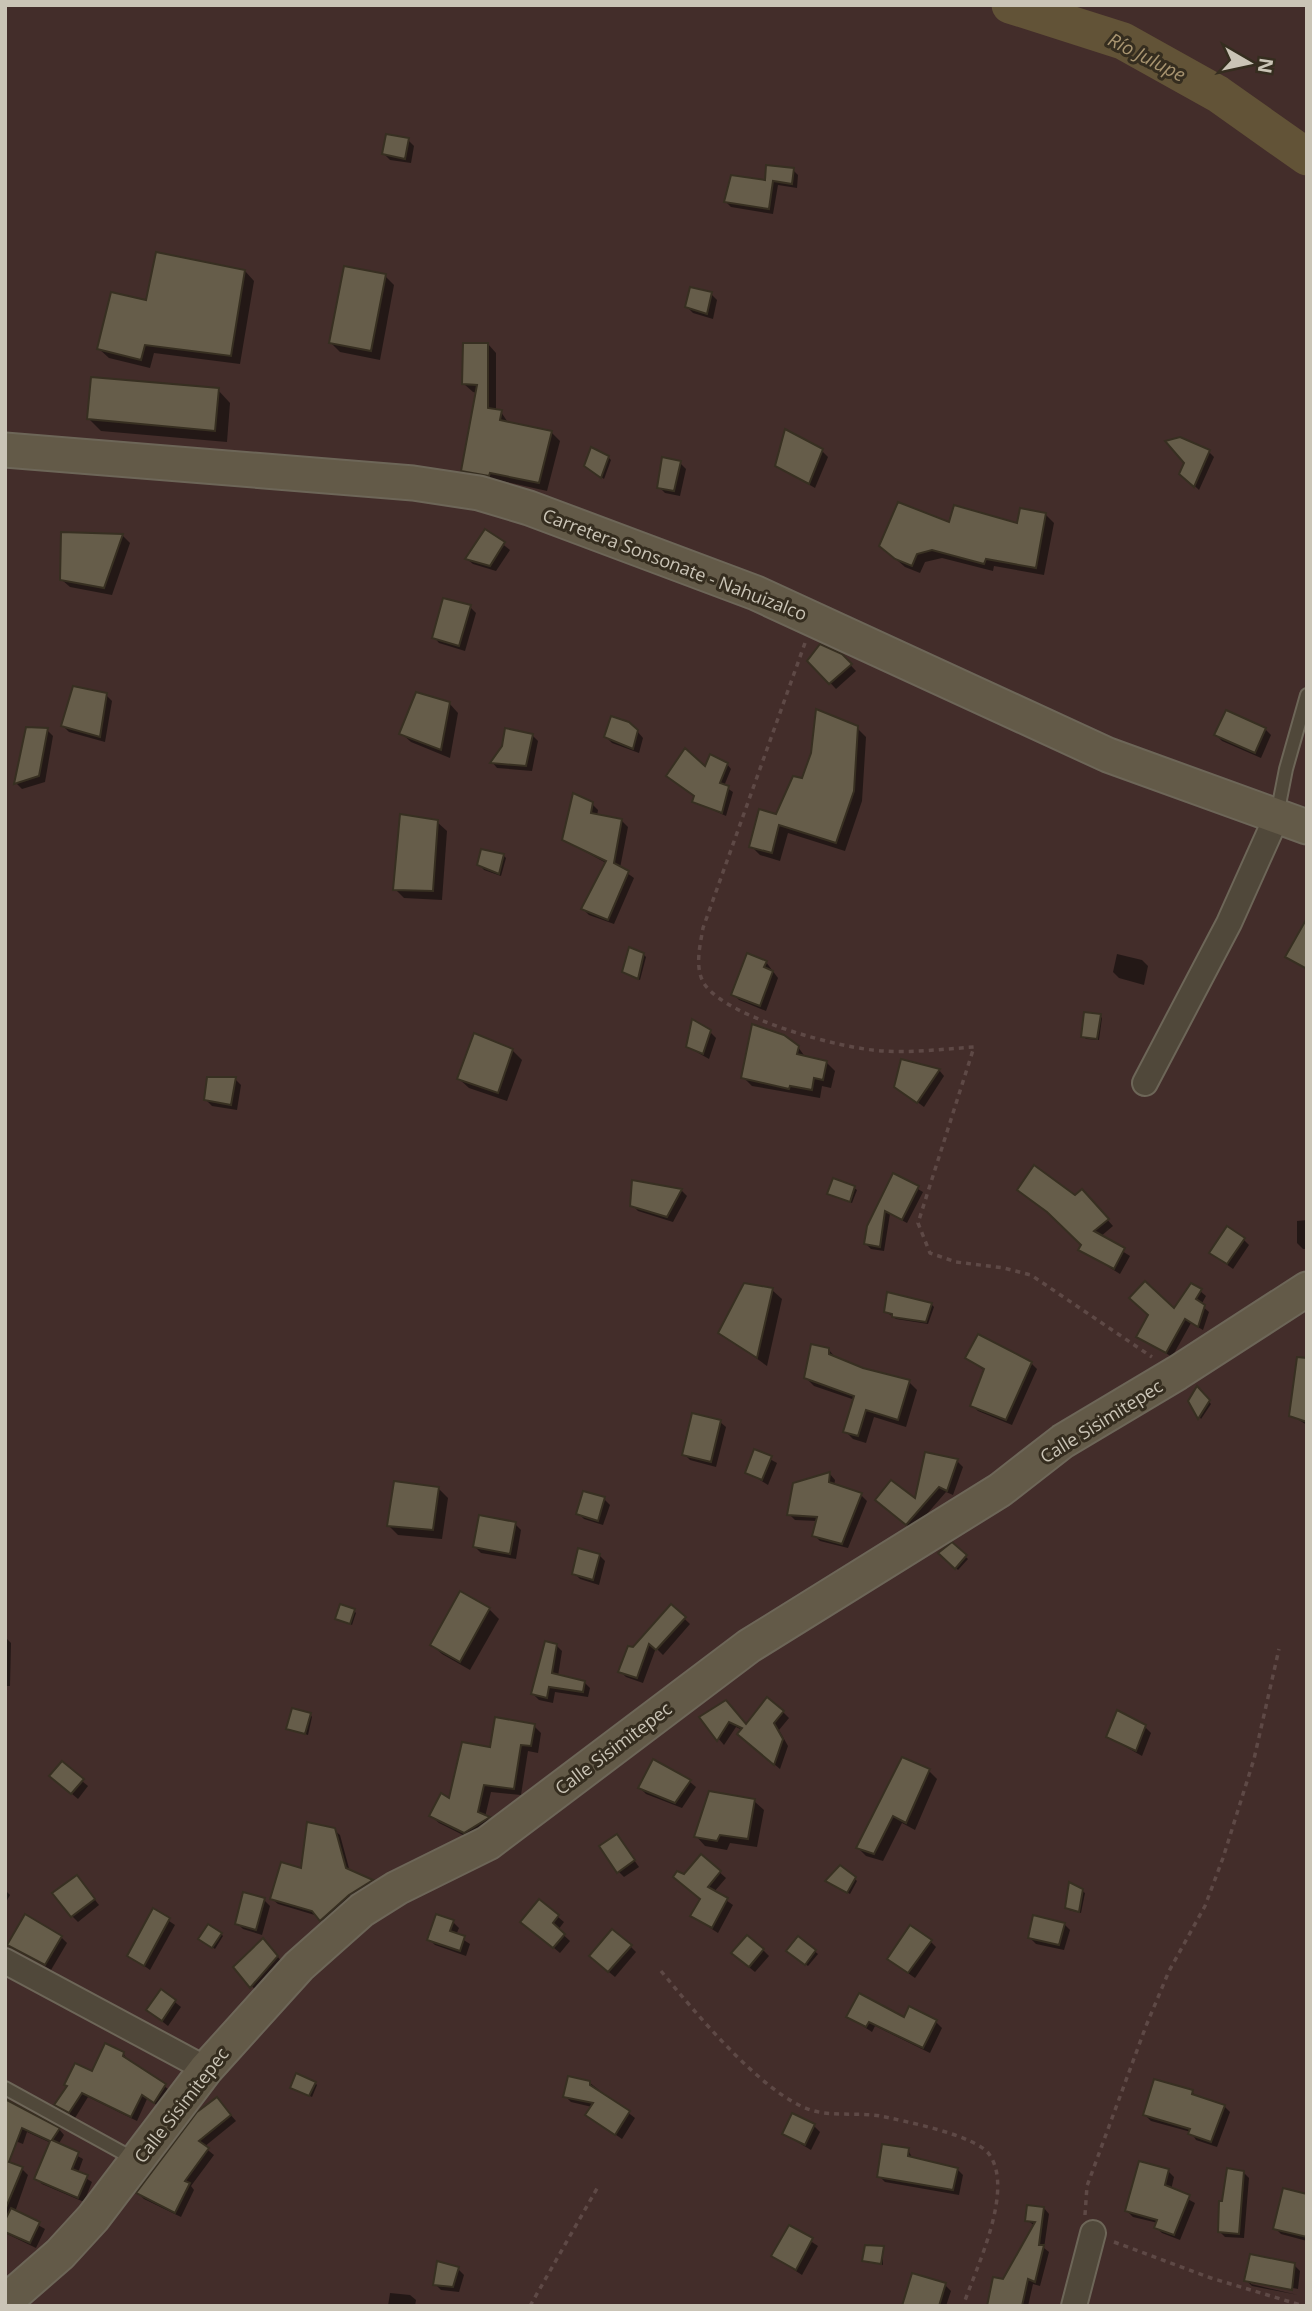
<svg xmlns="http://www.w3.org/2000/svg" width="1312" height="2311" font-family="'Open Sans',sans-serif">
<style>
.green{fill:#432d2a}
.shadow{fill:#0007}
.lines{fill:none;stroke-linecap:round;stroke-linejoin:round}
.river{stroke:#625337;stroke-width:37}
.building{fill:#665d4a;stroke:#372f21;stroke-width:2}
.lane-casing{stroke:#6d6658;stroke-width:16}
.street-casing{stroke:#6d6658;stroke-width:28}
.secondary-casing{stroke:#6d6658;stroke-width:37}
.path{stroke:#5e4946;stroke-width:3.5;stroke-dasharray:5 5;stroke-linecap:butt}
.lane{stroke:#50483a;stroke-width:12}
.street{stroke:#50483a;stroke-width:24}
.secondary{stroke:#635a48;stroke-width:33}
.labels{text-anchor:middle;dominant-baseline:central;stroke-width:6;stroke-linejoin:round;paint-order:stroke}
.street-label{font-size:18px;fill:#cac4b6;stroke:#352d1f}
.water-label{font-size:19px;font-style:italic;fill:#a89470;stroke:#352d1f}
</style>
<rect width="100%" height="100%" fill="#403626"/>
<rect class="green" x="5" y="5" width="1302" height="2301"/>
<g class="shadow">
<polygon points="408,140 414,146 411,163 390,160 384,154"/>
<polygon points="793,170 798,175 797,188 778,185 773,214 731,207 726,202"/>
<polygon points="245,271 254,281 240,364 154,353 150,368 109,358 99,349 147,302"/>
<polygon points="385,276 394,285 380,360 340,352 330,342"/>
<polygon points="711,294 717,300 713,319 693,313 687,307"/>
<polygon points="488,344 496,353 496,411 501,412 509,424 551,432 560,441 547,491 498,480 498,484 471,479 463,470 478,393 473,392 464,384"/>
<polygon points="218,390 230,403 227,442 101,431 89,419"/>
<polygon points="822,451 828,457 815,488 777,466"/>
<polygon points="1209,452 1214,457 1199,490 1182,474"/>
<polygon points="608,457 611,460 604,479 589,468"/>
<polygon points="680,463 686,469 680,496 665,493 659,487"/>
<polygon points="1046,515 1054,523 1044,575 994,566 993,571 942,558 925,562 920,573 905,567 890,554 950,525 1018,525"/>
<polygon points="486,531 510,550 496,571 473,564 467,559"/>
<polygon points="122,535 130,543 112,595 70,587 62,580"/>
<polygon points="470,607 476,613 465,651 439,643 434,637"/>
<polygon points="841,655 856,671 836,689 810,661"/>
<polygon points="106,695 112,701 105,742 69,732 63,726"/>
<polygon points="449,703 458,713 450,758 411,742 401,733"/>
<polygon points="857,728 866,737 862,801 845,851 788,833 780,861 760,855 751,846 803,780"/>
<polygon points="1265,729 1271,735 1261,758 1222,741 1216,735"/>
<polygon points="47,730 53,736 45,782 22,789 16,783"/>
<polygon points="637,731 643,738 639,753 612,743 606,737"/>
<polygon points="532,735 538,741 532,771 497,768 492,762 503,747"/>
<polygon points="727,764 731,769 724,786 733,792 726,816 694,801 706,769"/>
<polygon points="592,804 598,810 597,816 622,821 628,827 620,868 634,878 614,924 589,915 583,909 606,863 564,840"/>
<polygon points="437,822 447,831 442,900 404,898 395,889"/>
<polygon points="504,856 506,858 501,876 484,870 479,864"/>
<polygon points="643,954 646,957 640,980 627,974"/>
<polygon points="1117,954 1142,960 1148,966 1144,985 1119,978 1113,972"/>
<polygon points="766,962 778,978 766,1011 739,1000 733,994"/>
<polygon points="1100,1016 1102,1018 1099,1040 1086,1039 1083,1036"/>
<polygon points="710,1032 716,1038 709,1059 688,1047"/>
<polygon points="798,1047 806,1058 827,1063 835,1071 831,1088 822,1086 820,1098 752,1086 743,1077"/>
<polygon points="512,1050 522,1060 507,1101 469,1088 459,1079"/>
<polygon points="939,1070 944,1076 924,1107 896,1086"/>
<polygon points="235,1079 241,1085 237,1110 212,1106 206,1100"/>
<polygon points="894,1175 923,1192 907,1223 890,1214 884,1251 871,1249 866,1244"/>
<polygon points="634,1183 682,1191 687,1196 673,1222 638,1211 632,1205"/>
<polygon points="854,1188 857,1190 852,1203 829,1194"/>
<polygon points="1075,1197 1087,1197 1113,1226 1100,1237 1130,1256 1120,1274 1080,1249 1083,1244"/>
<polygon points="1307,1220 1307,1249 1303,1249 1297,1243 1297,1221"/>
<polygon points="1243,1239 1249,1245 1233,1269 1211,1253"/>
<polygon points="772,1290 782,1299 767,1366 720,1332"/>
<polygon points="1200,1291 1206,1296 1201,1305 1209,1312 1203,1330 1191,1323 1172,1357 1138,1336 1150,1315 1175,1311"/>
<polygon points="931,1304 934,1307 928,1324 896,1319 886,1312"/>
<polygon points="828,1349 836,1358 862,1370 909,1382 917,1390 906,1427 874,1417 866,1443 853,1439 845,1431 855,1400 814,1386 806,1378"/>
<polygon points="967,1358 1031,1363 1037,1369 1012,1425 978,1411 972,1405 985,1371"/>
<polygon points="1197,1389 1211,1404 1201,1419 1190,1401"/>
<polygon points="1307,1389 1307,1425 1291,1415"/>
<polygon points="720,1422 726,1427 716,1467 690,1460 684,1454"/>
<polygon points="755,1451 777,1463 768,1485 747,1472"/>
<polygon points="957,1461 963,1467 953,1495 946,1492 913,1530 883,1506 916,1501"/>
<polygon points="830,1474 835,1480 834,1486 861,1495 867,1501 848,1548 820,1541 814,1535 817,1521 795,1520 789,1514"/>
<polygon points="438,1488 448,1498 442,1539 398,1535 389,1526"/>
<polygon points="604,1499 610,1505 603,1525 584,1519 578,1513"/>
<polygon points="515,1524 521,1530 516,1559 481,1553 475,1547"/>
<polygon points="952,1545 968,1559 958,1570 941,1553"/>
<polygon points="599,1555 605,1561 599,1585 580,1579 574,1573"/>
<polygon points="461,1593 489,1609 499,1619 470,1670 442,1654 432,1645"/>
<polygon points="671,1606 690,1624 663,1655 656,1648 643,1683 626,1677 620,1671 634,1649"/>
<polygon points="354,1611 356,1613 352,1625 337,1618"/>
<polygon points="5,1637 11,1643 10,1686 5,1686"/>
<polygon points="556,1645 562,1651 558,1676 584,1682 590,1688 588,1697 555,1692 553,1703 539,1700 533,1694"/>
<polygon points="726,1702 746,1725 783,1712 789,1718 779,1730 788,1746 780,1769 745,1740 742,1730 736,1727 724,1745 701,1718"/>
<polygon points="310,1714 312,1717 308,1735 288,1728"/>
<polygon points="534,1726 541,1733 538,1753 528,1751 521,1795 491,1792 485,1817 496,1825 473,1840 439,1823 431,1816 450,1801 491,1749"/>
<polygon points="1145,1727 1151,1733 1142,1756 1108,1737"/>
<polygon points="929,1771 937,1779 915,1830 902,1823 883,1861 866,1856 858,1848"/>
<polygon points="82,1781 88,1786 78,1799 58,1782"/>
<polygon points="690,1782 696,1787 682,1808 646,1794 640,1788"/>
<polygon points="754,1801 764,1810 757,1847 730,1843 727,1850 705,1846 696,1836"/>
<polygon points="334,1830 340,1835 350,1872 377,1887 327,1925 318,1916 278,1904 272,1899 302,1870"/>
<polygon points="617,1836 639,1867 624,1877 618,1871"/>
<polygon points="701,1856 726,1878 714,1892 733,1905 718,1933 692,1916 702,1900 684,1876"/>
<polygon points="854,1878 857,1881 850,1894 830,1883"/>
<polygon points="82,1883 99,1905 78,1922 72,1916"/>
<polygon points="5,1890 10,1895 5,1904"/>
<polygon points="1082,1891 1085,1893 1081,1913 1069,1910 1067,1907"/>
<polygon points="264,1900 270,1906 262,1935 243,1929 237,1923"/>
<polygon points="539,1901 564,1922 558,1930 570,1941 560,1953 529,1927"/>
<polygon points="154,1911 175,1925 150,1970 129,1955"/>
<polygon points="453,1922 459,1928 456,1935 470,1944 466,1956 435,1945 429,1939"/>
<polygon points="1064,1924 1070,1930 1064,1950 1036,1944 1030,1938"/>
<polygon points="221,1934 223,1936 215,1949 203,1941"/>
<polygon points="61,1937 67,1943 51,1970 10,1944"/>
<polygon points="798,1938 818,1954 808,1966 791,1953"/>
<polygon points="930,1941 936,1947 915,1978 895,1964"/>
<polygon points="269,1946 283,1963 257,1992 235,1967"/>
<polygon points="630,1946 636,1952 615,1977 597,1962"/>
<polygon points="763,1950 769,1956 755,1972 739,1959"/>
<polygon points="161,1991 181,2007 168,2026 154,2015"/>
<polygon points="849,2017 936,2022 942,2028 930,2053 875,2026 872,2032"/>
<polygon points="123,2053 128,2061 171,2091 160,2107 147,2099 137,2121 88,2097 75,2118 57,2105 68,2086"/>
<polygon points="315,2083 317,2085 312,2097 292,2087"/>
<polygon points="590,2083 635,2118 622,2139 587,2115 592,2107 571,2102 565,2096"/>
<polygon points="1192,2092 1197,2097 1224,2106 1230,2112 1217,2147 1196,2140 1191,2132 1151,2121 1145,2115"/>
<polygon points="222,2105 236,2121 204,2147 214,2155 191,2186 194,2190 181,2217 144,2199 138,2193"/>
<polygon points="5,2110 59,2129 64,2135 58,2145 83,2159 78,2173 92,2182 84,2202 42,2184 36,2178 51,2143 27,2132 23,2144 5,2137"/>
<polygon points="814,2126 820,2132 811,2150 784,2134"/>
<polygon points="908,2150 913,2159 957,2169 963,2175 959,2195 885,2182 879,2176"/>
<polygon points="5,2163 22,2169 28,2175 15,2212 45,2229 36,2248 5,2233"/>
<polygon points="1168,2171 1174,2177 1171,2190 1195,2203 1180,2240 1162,2233 1156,2227 1158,2223 1133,2217 1127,2211"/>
<polygon points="1244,2173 1249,2178 1244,2238 1225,2237 1220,2232"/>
<polygon points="1307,2196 1307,2241 1281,2234 1275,2228"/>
<polygon points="1044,2208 1049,2214 1044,2248 1049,2252 1040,2286 1033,2284 1028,2306 989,2306 1035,2226 1027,2220"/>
<polygon points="789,2227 818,2246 802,2275 773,2256"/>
<polygon points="883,2248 883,2265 863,2260"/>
<polygon points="1294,2265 1300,2271 1298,2289 1251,2280 1251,2284 1298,2295 1252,2286 1246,2280"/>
<polygon points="458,2269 464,2275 459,2292 441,2290 435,2284"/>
<polygon points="945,2285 951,2291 946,2306 904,2306"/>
<polygon points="390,2293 410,2295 416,2300 415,2306 388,2306"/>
</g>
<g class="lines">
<polyline class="river" points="1010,5 1123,41 1218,94 1307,157"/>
</g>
<g class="building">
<polygon points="386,134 409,138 405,159 382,154"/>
<polygon points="766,165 794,168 792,184 773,181 769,209 724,202 731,175 765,180"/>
<polygon points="156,252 245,270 231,356 145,345 141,360 97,349 111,292 146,300"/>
<polygon points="344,266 386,274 371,351 329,343"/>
<polygon points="690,287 712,292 707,314 685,307"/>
<polygon points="463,343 488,343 488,408 502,410 500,420 552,431 539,483 490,473 489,476 461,471 477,385 462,384"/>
<polygon points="91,377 219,388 215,431 87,419"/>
<polygon points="785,429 823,449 809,484 775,466"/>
<polygon points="1180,437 1210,450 1194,487 1179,474 1184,463 1165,441"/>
<polygon points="591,447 609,456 601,478 584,466"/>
<polygon points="662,457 681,461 674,491 657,488"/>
<polygon points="898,502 949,522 954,505 1017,523 1020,508 1046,513 1036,568 986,559 984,564 932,550 917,554 912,566 895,559 879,546"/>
<polygon points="485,529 505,542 490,566 465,559"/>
<polygon points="61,532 123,534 104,588 60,580"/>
<polygon points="443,598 471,605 459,646 432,638"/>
<polygon points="820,644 842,654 852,664 829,684 807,661"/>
<polygon points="73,686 107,693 100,737 61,726"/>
<polygon points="416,692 450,702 441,750 399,734"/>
<polygon points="816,709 858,726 854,791 836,843 779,825 772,853 749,847 759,809 776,814 793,776 802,778 811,753"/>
<polygon points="1226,710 1266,728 1255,753 1214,735"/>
<polygon points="611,716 629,722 638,730 633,749 604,737"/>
<polygon points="26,727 48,728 39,776 14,784"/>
<polygon points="505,728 533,734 526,766 490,763 502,746"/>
<polygon points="685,748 705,766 710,754 728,763 720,783 729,786 722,813 692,802 694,796 666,776"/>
<polygon points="573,793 593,802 591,813 622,819 614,863 629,871 608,920 581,909 606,861 562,840"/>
<polygon points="400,814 438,820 433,891 393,890"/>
<polygon points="481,849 504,854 499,874 477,865"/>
<polygon points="1307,918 1307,969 1285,957"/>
<polygon points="629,947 644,953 638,979 622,972"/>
<polygon points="747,953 767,961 764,967 773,971 760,1006 731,995"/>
<polygon points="1084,1012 1101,1014 1097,1039 1081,1037"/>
<polygon points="692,1019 711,1030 703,1054 686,1047"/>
<polygon points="752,1024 784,1035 799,1046 797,1054 827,1061 823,1080 814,1078 812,1090 790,1086 789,1089 741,1078"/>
<polygon points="474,1033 513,1049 498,1093 457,1079"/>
<polygon points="901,1059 940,1069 917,1103 894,1087"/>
<polygon points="207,1077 236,1077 231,1105 204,1100"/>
<polygon points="1034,1165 1075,1195 1082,1189 1109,1219 1094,1231 1125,1248 1114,1269 1078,1250 1081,1245 1047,1212 1017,1190"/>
<polygon points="893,1173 919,1186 902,1220 885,1211 880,1247 864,1244 867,1226"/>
<polygon points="833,1178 855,1186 850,1202 827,1194"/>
<polygon points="632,1180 682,1189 667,1217 630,1206"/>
<polygon points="1227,1226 1245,1238 1227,1264 1209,1253"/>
<polygon points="1145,1281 1174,1308 1191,1283 1202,1289 1196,1299 1205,1305 1198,1327 1185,1319 1166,1353 1136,1337 1148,1315 1129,1298"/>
<polygon points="744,1283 773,1288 757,1358 718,1333"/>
<polygon points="887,1292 932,1303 926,1322 892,1317 892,1314 884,1312"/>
<polygon points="978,1334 1032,1362 1006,1420 970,1406 984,1369 965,1358"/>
<polygon points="811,1344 829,1348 829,1354 863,1368 910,1380 898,1420 866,1410 858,1436 843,1432 854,1396 804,1378"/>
<polygon points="1297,1357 1307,1358 1307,1422 1289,1416"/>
<polygon points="1197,1386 1210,1400 1198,1419 1188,1401"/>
<polygon points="692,1413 721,1420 711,1462 682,1455"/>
<polygon points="754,1449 772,1456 762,1480 745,1473"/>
<polygon points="925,1452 958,1459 947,1491 939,1487 906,1525 875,1500 891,1480 915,1498"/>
<polygon points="830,1472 829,1482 862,1493 842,1544 812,1536 817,1517 787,1515 793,1483"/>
<polygon points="394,1481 439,1487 433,1530 387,1526"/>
<polygon points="583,1491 605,1497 598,1521 576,1514"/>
<polygon points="479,1515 516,1522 510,1554 473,1547"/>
<polygon points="952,1542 967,1555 955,1569 938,1553"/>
<polygon points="578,1548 600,1554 593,1580 572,1574"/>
<polygon points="460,1591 490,1608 460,1662 430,1645"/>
<polygon points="340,1604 355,1609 350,1624 335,1619"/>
<polygon points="671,1604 686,1617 656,1650 649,1644 637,1678 618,1672 628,1646 633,1647"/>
<polygon points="545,1641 557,1644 552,1673 585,1681 583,1692 549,1687 547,1698 531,1694"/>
<polygon points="767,1697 784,1711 774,1723 783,1739 774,1765 737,1734 742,1728 729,1722 717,1741 699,1717 726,1700 746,1724"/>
<polygon points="292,1708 311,1713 305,1734 286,1729"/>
<polygon points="1117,1710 1146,1725 1136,1751 1106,1737"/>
<polygon points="495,1717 535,1724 531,1746 521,1745 514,1789 484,1785 478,1812 490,1817 464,1833 429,1816 441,1793 449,1798 462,1742 490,1747"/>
<polygon points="902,1757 930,1769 906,1823 893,1816 874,1854 856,1848"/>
<polygon points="653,1759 691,1780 675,1803 638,1788"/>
<polygon points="62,1761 84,1779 71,1794 49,1776"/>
<polygon points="709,1791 755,1799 748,1839 720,1835 717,1841 694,1837"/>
<polygon points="307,1822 335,1828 346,1868 373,1880 349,1895 320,1921 312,1911 270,1899 281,1862 301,1868"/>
<polygon points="617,1834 635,1860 617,1873 599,1846"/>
<polygon points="701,1854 721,1871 708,1887 728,1898 712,1928 690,1916 700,1899 673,1877 677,1871 684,1874"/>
<polygon points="840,1865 856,1877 847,1893 825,1881"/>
<polygon points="77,1875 95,1899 71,1917 52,1893"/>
<polygon points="1069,1882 1083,1889 1079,1912 1065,1908"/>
<polygon points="243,1892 265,1898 256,1930 235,1924"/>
<polygon points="539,1899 559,1915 553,1923 565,1934 553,1948 520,1922"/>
<polygon points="153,1908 170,1918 144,1966 127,1956"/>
<polygon points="25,1914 62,1936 45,1965 7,1945"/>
<polygon points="436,1914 454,1920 450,1931 465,1936 460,1951 427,1940"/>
<polygon points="1033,1915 1065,1923 1059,1945 1028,1938"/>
<polygon points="208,1924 222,1933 212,1948 198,1939"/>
<polygon points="910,1925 932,1940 908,1973 887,1959"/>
<polygon points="612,1929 632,1945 608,1972 589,1956"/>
<polygon points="747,1935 764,1949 749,1967 731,1953"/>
<polygon points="798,1936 816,1950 805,1965 786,1951"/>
<polygon points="263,1938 278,1956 250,1988 233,1967"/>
<polygon points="161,1989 176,2000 162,2021 146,2010"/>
<polygon points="859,1993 904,2017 909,2006 937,2020 923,2048 869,2022 866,2027 846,2017"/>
<polygon points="105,2043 124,2052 123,2056 166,2084 154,2103 142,2095 131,2117 82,2093 69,2113 54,2105 67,2086 64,2085 75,2063 92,2071"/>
<polygon points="296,2073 316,2082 309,2096 290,2088"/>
<polygon points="568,2076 590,2081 590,2085 630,2111 615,2135 585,2115 593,2103 563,2097"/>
<polygon points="1154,2079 1193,2090 1192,2094 1225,2105 1211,2142 1188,2134 1190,2129 1143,2115"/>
<polygon points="217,2097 231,2115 199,2141 209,2148 185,2181 190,2183 175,2213 136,2193 197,2112"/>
<polygon points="5,2099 60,2128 52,2140 79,2152 72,2169 88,2175 78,2198 34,2179 50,2141 22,2128 9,2162 23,2167 5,2210"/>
<polygon points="792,2113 815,2124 805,2145 782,2134"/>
<polygon points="882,2144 909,2148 908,2156 958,2168 953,2190 877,2177"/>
<polygon points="1139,2161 1169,2169 1165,2185 1190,2195 1174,2235 1154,2228 1157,2220 1125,2211"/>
<polygon points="1227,2168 1244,2171 1239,2234 1218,2232 1219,2201 1222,2201"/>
<polygon points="1283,2188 1307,2194 1307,2237 1273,2229"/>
<polygon points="1027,2205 1044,2207 1039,2245 1044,2245 1035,2282 1028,2279 1022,2306 987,2306 993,2277 1003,2279 1035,2222 1025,2221"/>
<polygon points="11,2208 40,2222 30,2243 5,2232 5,2220"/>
<polygon points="789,2225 813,2238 796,2270 771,2256"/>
<polygon points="865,2245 884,2246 881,2264 862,2261"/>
<polygon points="1250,2254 1295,2263 1292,2290 1244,2281"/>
<polygon points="437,2261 459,2267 453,2287 433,2285"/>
<polygon points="912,2273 946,2283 939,2306 902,2306"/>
</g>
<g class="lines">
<defs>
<g id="lane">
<polyline points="1277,815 1286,769 1307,695"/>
<polyline points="5,2088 134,2159"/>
</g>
<g id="street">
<polyline points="1145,1083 1229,923 1277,816"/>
<polyline points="5,1961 206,2069"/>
<polyline points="1074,2306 1093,2233"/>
</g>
<g id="secondary">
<polyline points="5,450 413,483 479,493 529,508 756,593 1108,755 1307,827"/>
<polyline points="5,2302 60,2254 93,2218 206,2069 299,1966 362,1910 397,1888 488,1843 749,1646 1000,1490 1063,1441 1177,1373 1307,1289"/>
</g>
</defs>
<use href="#lane" class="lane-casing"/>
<use href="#street" class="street-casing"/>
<use href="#secondary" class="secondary-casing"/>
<g class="path">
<path d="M805,643l-102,285c-3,18 -9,41 2,57 25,34 137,64 178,66 29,2 61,-2 91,-4l-56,176 12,30 26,9 48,6 27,7 121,82"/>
<path d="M661,1971c32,39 102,124 150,139 21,7 47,2 69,6 24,5 95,19 109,38 26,36 -13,114 -26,152"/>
<polyline points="1085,2215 1087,2186 1146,2026 1169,1971 1205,1906 1223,1858 1254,1759 1279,1649"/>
<polyline points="1114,2242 1211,2278 1304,2306"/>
<polyline points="530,2306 599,2185"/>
</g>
<use href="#lane" class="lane"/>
<use href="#street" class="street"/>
<use href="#secondary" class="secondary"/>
</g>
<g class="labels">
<g class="street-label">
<text transform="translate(675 564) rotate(21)">Carretera Sonsonate - Nahuizalco</text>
<text transform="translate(1101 1421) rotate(-32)">Calle Sisimitepec</text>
<text transform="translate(613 1748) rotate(-37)">Calle Sisimitepec</text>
<text transform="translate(181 2105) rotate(-52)">Calle Sisimitepec</text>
</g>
<g class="water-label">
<text transform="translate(1147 57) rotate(27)">Río Julupe</text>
</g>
</g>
<rect width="1312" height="2311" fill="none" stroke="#cac4b6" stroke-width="14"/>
<g transform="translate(1249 63) rotate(99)" stroke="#352d1f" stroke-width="5" paint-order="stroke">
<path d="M0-5L12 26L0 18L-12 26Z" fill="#cac4b6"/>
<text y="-10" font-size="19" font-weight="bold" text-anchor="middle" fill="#cac4b6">N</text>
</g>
</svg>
